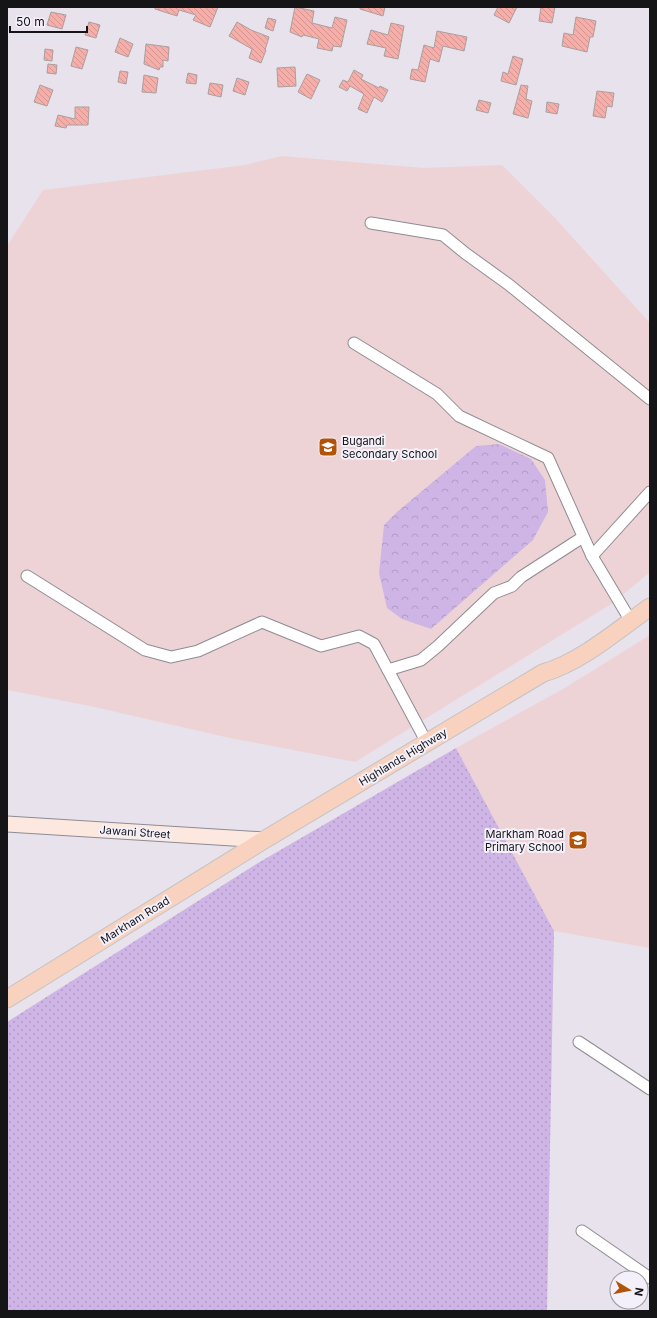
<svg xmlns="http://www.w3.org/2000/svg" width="657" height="1318" font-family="Inter,sans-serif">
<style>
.education{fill:#eed3d6}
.grass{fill:url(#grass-dots)}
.park{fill:url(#park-crowns)}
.building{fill:url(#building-back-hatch);stroke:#aa9f9e}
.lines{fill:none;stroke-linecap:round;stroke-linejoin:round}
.street-casing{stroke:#8f8b93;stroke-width:13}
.secondary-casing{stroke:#8f8b93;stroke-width:17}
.primary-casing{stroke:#c2c2c3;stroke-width:19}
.street{stroke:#fff;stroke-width:11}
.secondary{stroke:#fce8df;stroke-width:15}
.primary{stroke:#f8d1bf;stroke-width:17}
.labels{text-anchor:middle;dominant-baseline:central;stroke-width:4;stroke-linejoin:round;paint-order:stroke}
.poi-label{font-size:11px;fill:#151417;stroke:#f4f0f9;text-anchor:start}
.street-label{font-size:11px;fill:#151417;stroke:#f4f0f9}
</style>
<defs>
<pattern id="grass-dots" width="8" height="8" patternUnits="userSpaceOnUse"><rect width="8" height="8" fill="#cfb5e6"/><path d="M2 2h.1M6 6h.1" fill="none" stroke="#b19bc5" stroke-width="1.8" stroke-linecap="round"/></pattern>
<pattern id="park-crowns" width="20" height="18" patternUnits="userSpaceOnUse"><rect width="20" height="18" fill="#cfb5e6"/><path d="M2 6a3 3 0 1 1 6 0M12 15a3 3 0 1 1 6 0" fill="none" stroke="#b19bc5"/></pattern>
<pattern id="building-back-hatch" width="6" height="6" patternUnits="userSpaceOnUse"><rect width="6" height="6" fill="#f7aea9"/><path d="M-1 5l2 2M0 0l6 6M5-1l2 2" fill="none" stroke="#d39591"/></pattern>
</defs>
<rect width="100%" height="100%" fill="#e7e2eb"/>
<g class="education">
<polygon points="282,156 424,168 502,165 555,218 650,323 650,572 613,603 355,762 230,738 90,706 7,690 7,246 43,190 245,165"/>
<polygon points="650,635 650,948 554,931 456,748 563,689"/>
</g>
<polygon class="grass" points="456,748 554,931 547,1311 7,1311 7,1022 258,863"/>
<polygon class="park" points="499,444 531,459 545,480 548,512 533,540 431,629 402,619 387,608 379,573 384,525 397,512 476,446"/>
<g class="building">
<polygon points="155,7 218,7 210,27 193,20 196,15 179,10 177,16 155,9"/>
<polygon points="295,7 314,11 312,23 332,28 335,17 347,20 341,47 333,46 332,51 317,48 319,39 303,35 302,37 290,32"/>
<polygon points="360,7 385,7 383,16 360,9"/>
<polygon points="498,7 517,7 509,23 494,15"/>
<polygon points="541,7 555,7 552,23 539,21"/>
<polygon points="51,12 66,15 62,29 47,25"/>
<polygon points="576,17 596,21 593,37 590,37 587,52 562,46 564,33 573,35"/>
<polygon points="268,18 276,20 273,31 265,28"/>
<polygon points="89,22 100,25 96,38 85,35"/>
<polygon points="237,22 251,30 269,37 265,50 266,50 261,63 249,58 252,49 229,36"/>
<polygon points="391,23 404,26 398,59 384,56 386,48 367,44 371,30 388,35"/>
<polygon points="437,31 467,37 464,51 443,46 439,62 430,59 425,82 410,79 412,69 418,70 424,45 434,48"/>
<polygon points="120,38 133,44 128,57 115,52"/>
<polygon points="146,44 169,47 168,61 163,60 163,67 160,67 159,70 144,64"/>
<polygon points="76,47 88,50 82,69 71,66"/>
<polygon points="45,49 53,50 52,61 44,60"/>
<polygon points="513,56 523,59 516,85 501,81 503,72 508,74"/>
<polygon points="48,64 57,65 56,74 47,73"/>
<polygon points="295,67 296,86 278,87 277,68"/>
<polygon points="354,70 363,75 361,79 379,88 380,86 388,90 382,102 374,97 367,113 358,109 364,94 350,86 347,91 339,87 343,80 348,82"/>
<polygon points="120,71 128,72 126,84 118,82"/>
<polygon points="188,73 197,75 196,84 186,83"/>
<polygon points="307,74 320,80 311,99 298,92"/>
<polygon points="144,75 158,78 156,93 142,92"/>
<polygon points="237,78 249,82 245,95 233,91"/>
<polygon points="210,83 223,85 221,97 208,94"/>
<polygon points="40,85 53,90 47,106 34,102"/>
<polygon points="521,85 528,86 526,99 532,101 528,118 513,114"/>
<polygon points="597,91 614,93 612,107 607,106 605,118 593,116"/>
<polygon points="479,100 491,103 488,113 476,110"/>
<polygon points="547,102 559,104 557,114 546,112"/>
<polygon points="75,107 89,107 88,125 67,125 66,128 55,126 58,115 75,119"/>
</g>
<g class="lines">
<defs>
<g id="street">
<polyline points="371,223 443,235 465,253 508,284 650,399"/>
<polyline points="354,343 437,394 459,416 548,458 592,556 626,613"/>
<polyline points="592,556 650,492"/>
<polyline points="27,576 145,650 171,657 198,651 262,622 321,646 359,636 374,644 427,743"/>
<polyline points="388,670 421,660 438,646 494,593 512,586 521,577 583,537"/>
<polyline points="579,1042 650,1089"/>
<polyline points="582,1231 650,1278"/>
</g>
<polyline id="secondary" points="7,824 264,840"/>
<path id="primary" d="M7,999l257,-159 279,-167c38,-11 75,-43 107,-66"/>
</defs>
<use href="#street" class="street-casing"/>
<use href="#secondary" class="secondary-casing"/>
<use href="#primary" class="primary-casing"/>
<use href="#street" class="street"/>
<use href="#secondary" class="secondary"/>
<use href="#primary" class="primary"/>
</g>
<defs>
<symbol id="school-square" viewBox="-11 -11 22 22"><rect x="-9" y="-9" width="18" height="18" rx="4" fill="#b25308" stroke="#f4f0f9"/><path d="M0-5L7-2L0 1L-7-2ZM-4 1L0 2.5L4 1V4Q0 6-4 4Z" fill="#fff"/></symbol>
</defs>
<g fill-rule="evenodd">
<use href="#school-square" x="317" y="436" width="22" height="22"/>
<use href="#school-square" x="567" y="829" width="22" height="22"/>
</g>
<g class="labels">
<g class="poi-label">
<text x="342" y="441">Bugandi<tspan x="342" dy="13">Secondary School</tspan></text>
<text x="564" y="834" text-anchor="end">Markham Road<tspan x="564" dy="13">Primary School</tspan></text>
</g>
<g class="street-label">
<text transform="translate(403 757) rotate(-31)">Highlands Highway</text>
<text transform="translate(135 832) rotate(4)">Jawani Street</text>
<text transform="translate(135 920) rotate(-32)">Markham Road</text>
</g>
</g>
<rect width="657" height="1318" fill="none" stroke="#151417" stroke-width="16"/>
<g transform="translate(629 1290) rotate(100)"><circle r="19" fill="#f4f0f9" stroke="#9b989f"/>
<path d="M0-3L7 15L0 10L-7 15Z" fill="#b25308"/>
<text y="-6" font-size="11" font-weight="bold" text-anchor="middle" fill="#151417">N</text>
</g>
<path d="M10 26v6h77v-6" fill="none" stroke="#151417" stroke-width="2"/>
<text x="16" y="26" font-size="12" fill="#151417" stroke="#f4f0f9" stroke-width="3" paint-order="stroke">50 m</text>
</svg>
